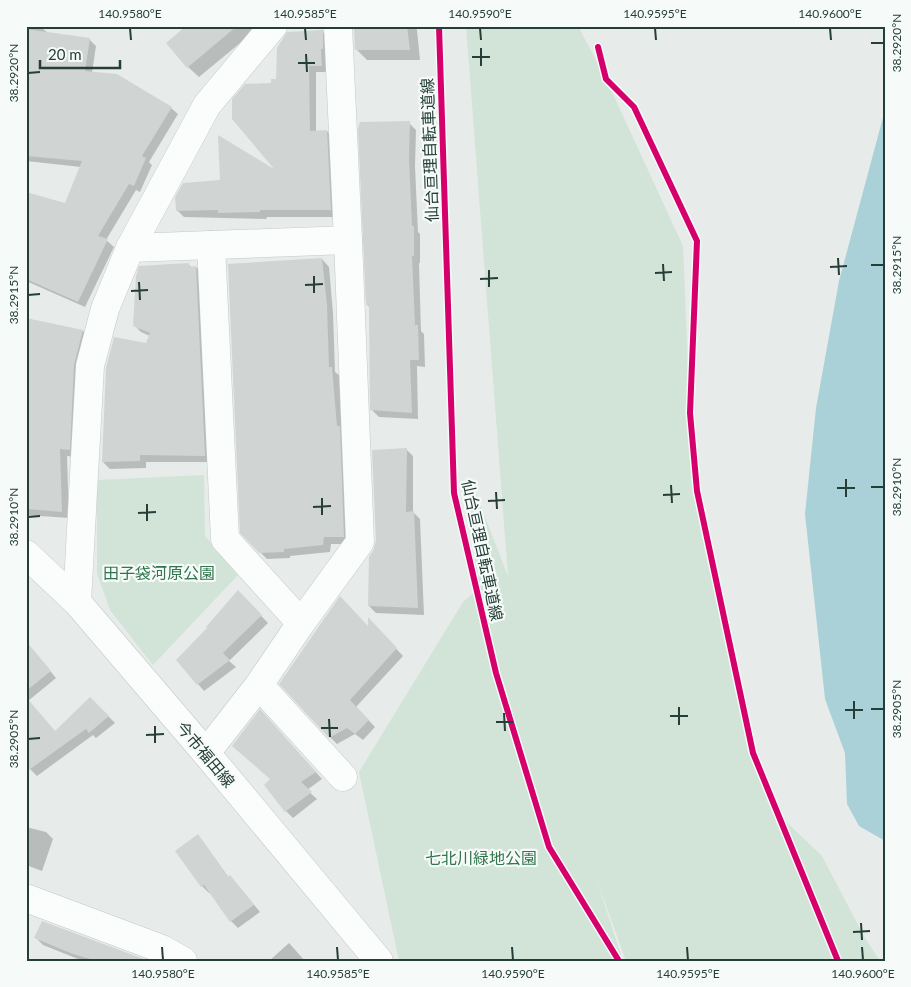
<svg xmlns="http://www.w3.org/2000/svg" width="911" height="987" font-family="Lato,'Noto Sans JP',sans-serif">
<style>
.green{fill:#d1e4d7}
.water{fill:#aad1d8}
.shadow{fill:#0003}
.building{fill:#d0d4d3}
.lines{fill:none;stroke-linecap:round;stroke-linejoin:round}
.minor-casing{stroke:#c4c9c7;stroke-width:29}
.secondary-casing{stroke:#c3c9c7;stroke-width:29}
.path{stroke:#c2cbc8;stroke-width:3;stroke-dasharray:2.5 4;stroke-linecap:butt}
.minor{stroke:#fbfcfc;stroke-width:28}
.secondary{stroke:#fbfcfc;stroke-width:28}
.cycleway-casing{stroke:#f6faf8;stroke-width:9}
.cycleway{stroke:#d6006c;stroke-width:6}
.ticks{fill:none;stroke:#253f38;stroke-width:2}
.labels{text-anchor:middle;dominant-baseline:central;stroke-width:4.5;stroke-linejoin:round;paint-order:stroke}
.street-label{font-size:16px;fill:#253f38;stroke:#f6faf8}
.park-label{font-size:16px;fill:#30754b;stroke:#f6faf8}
.neatline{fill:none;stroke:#253f38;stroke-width:2}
.ticks-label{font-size:12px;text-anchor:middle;fill:#253f38}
</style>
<rect width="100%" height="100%" fill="#e7ecea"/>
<g class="green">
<polygon points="466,26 578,26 606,79 683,246 690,413 697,491 753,753 778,814 822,856 865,938 880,961 626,961 596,878 623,961 399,961 359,772 463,602 477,590 469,476 508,576"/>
<polygon points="204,475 205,536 238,575 153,665 110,610 97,573 97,480"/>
</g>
<polygon class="water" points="885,110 885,841 859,826 847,804 845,753 825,699 805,514 816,408 839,281"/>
<g class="shadow">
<polygon points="188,26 263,26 245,39 199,77 188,67"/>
<polygon points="357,26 415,26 417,30 420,60 367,60 356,49"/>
<polygon points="26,28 43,29 48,33 89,39 96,46 92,73 171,108 178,114 149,162 152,165 140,192 136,190 106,240 114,247 85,307 26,281 26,230 66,205 81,167 26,161"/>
<polygon points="322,31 329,38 328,72 316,72 316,132 327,131 334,139 337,217 267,217 266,219 184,217 177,210 221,182 279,173 272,84"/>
<polygon points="409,123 416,130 415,166 418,232 420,234 420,263 419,263 421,331 424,334 425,367 417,366 418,419 379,417 372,410 370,307 367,305"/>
<polygon points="322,259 329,267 333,313 335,372 339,375 351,544 331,544 330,552 290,556 290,558 267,559 260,552"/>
<polygon points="189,265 192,268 196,267 203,274 212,462 146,462 146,468 110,469 103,462 150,336 141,332 134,325"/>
<polygon points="26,320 83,331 90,338 76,457 67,456 69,518 26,515"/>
<polygon points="406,449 413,456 413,512 420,519 424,615 376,613 369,606"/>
<polygon points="238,592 268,623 229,661 236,667 204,691 198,684"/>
<polygon points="369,620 403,656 356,707 375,727 363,740 355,734 337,744 330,737 369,628"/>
<polygon points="26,642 56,678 28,701 56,733 90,698 115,723 96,738 93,735 37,776 26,765"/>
<polygon points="267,718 322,779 307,790 317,799 293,818 286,811 272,779"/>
<polygon points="26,827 46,832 53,839 42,871 26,865"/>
<polygon points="197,836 204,843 229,878 237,884 260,912 238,928 231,921 211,892 209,893 202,886"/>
<polygon points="36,938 142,961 83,961 43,945"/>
<polygon points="289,943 305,961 269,961"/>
</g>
<g class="building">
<polygon points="186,26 237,26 187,68 166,43"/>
<polygon points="356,26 407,26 410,50 355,50 354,28 356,28"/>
<polygon points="26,29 90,38 85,71 117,74 172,107 142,156 146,158 134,186 129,184 98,236 108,239 78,302 26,279 26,192 65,203 82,161 26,156"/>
<polygon points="323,30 323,49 321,49 322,66 309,66 310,131 327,130 331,210 260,210 260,212 218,213 218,210 176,211 175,197 183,183 220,180 218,135 274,169 232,119 232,99 245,84 271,83 271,79 276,79 277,48 287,32"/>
<polygon points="410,121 409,158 412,226 414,226 414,256 412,256 415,325 418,325 419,360 410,360 412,413 370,410 369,305 366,305 358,129 360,122"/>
<polygon points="322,258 327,305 329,367 332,367 337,426 340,426 344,537 324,537 323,545 284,549 284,552 259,553 240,533 228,264"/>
<polygon points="189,263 189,267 196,266 205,456 140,455 140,461 102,462 106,368 114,337 146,343 150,333 133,326 136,276 139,266"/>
<polygon points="26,318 83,330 74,365 70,450 60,449 62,512 26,509"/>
<polygon points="407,448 406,512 414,511 418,608 368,606 369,557 373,551 376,541 372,450"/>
<polygon points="238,590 262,615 223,653 230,660 197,685 176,660 207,628 206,627"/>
<polygon points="340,596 368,626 368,617 397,648 350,700 369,720 355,734 347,728 329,738 279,684"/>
<polygon points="26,641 51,671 26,691"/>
<polygon points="26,697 55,731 90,697 109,716 89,733 86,729 26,772"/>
<polygon points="260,709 316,772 301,782 312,792 285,812 264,785 270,779 232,746"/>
<polygon points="198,834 228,877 230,875 254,905 230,922 204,885 201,887 175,851"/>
<polygon points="42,921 149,961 97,961 73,954 34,938"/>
</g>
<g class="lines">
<defs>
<g id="minor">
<polyline points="211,245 225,539 301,623"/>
<polyline points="130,248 348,240"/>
<polyline points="77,602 90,366 105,309 130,248 207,105 273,26"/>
<polyline points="259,685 343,777"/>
<polyline points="206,753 259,685 301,623 360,542 348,240 338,26"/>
<polyline points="26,898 162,949 183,961"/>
</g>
<polyline id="secondary" points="26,554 77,602 206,753 379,961"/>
</defs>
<use href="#minor" class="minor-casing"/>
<use href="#secondary" class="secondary-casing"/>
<polyline class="path" points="598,47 606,79 634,107 697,241 690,413 697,491 753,753 838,961"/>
<use href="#minor" class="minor"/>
<use href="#secondary" class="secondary"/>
<defs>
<g id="cycleway">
<polyline points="439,26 454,493 496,673 549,847 619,961"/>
<polyline points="598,47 606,79 634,107 697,241 690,413 697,491 753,753 838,961"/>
</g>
</defs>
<use href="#cycleway" class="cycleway-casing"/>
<use href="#cycleway" class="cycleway"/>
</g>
<path class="ticks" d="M130,28l1,12M305,28l1,12M480,28l1,12M655,28l1,12M830,28l1,12M871,43h13M481,48v18M306,54l1,18M472,57h18M298,63h17M28,73l12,-1M838,258l1,17M663,264l1,17M871,265h13M830,267l17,-1M489,270v17M655,273l17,-1M314,276v17M480,279l18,-1M139,282l1,18M305,285l18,-1M131,291l17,-1M28,295l12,-1M846,479v18M671,485l1,18M871,487h13M837,488h18M496,492l1,17M663,495l17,-1M322,498v17M488,501l17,-1M147,504v17M313,507l18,-1M138,513l18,-1M28,517l12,-1M854,701v18M679,707v18M871,709h13M845,710h18M504,713l1,18M670,716h18M329,719l1,18M496,722h17M155,726v17M321,728h17M146,735l18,-1M28,739l12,-1M861,923l1,17M853,932l17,-1M162,947l1,13M337,947l1,13M512,947l1,13M687,947l1,13M862,947l1,13"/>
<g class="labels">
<g class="street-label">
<text transform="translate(429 150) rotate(-92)">仙台亘理自転車道線</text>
<text transform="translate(483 550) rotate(78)">仙台亘理自転車道線</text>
<text transform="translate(206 754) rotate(50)">今市福田線</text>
</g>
<g class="park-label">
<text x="159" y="572">田子袋河原公園</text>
<text x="481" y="857">七北川緑地公園</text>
</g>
</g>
<rect width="911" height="987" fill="none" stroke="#f6faf8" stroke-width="55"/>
<path d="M40 60v8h80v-8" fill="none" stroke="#253f38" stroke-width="2.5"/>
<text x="48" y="60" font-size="15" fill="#253f38" stroke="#f6faf8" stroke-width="4" paint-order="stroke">20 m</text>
<rect x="28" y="28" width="856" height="932" class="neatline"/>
<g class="ticks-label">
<text x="130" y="18">140.9580°E</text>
<text x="305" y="18">140.9585°E</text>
<text x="480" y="18">140.9590°E</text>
<text x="655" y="18">140.9595°E</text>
<text x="830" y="18">140.9600°E</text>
<text transform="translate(897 43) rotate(-90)" y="4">38.2920°N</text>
<text transform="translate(14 73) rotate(-90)" y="4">38.2920°N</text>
<text transform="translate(897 265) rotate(-90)" y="4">38.2915°N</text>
<text transform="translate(14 295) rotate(-90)" y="4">38.2915°N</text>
<text transform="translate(897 487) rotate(-90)" y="4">38.2910°N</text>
<text transform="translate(14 517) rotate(-90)" y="4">38.2910°N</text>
<text transform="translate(897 709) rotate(-90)" y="4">38.2905°N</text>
<text transform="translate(14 739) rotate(-90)" y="4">38.2905°N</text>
<text x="163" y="978">140.9580°E</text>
<text x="338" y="978">140.9585°E</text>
<text x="513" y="978">140.9590°E</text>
<text x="688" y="978">140.9595°E</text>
<text x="863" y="978">140.9600°E</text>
</g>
</svg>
